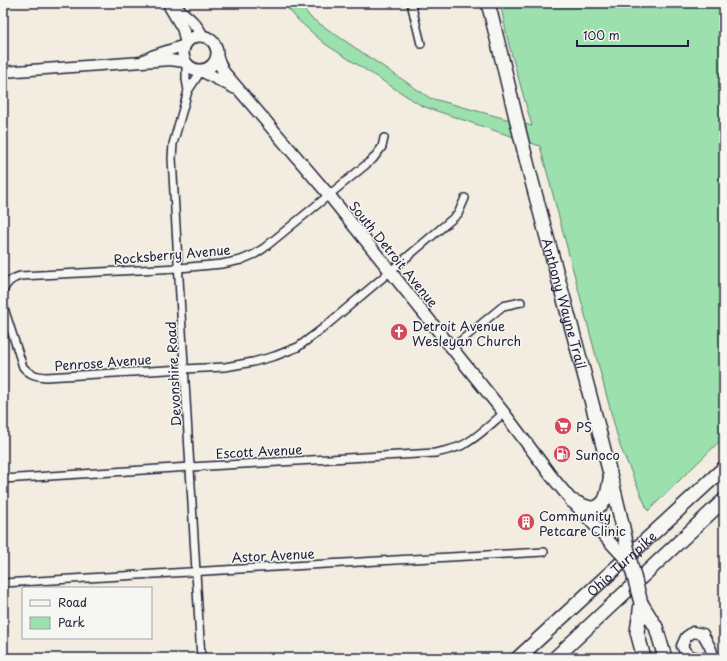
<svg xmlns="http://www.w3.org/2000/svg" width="727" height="661" font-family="'Playpen Sans',sans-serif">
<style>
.green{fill:#9be0ad;stroke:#5e8174}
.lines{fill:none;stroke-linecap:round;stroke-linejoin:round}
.street-casing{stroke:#22223b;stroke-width:10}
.secondary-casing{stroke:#22223b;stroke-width:13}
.primary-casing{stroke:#22223b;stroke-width:14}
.highway-casing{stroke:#22223b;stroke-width:16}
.street{stroke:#f6f6f2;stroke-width:7}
.secondary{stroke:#f6f6f2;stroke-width:10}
.primary{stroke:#f6f6f2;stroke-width:11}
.highway{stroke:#f6f6f2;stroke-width:13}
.primary-bridge-casing{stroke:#22223b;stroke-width:14;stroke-linecap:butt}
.highway-bridge-casing{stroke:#22223b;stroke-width:16;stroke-linecap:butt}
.primary-bridge{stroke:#f6f6f2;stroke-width:11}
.highway-bridge{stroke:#f6f6f2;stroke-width:13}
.labels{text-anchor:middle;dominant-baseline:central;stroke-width:3;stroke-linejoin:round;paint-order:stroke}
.street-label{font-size:13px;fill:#22223b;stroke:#f6f6f2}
.poi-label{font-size:13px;fill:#22223b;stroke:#f6f6f2;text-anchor:start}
</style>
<rect width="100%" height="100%" fill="#f2ede0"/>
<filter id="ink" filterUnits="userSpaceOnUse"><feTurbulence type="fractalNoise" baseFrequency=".025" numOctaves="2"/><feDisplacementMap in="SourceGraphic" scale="8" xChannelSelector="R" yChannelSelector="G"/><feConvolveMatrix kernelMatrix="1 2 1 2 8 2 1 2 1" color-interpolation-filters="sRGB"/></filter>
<g filter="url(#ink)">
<polygon class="green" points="283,3 299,3 311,18 360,51 430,98 532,126 509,45 500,3 724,3 724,437 648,511 620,446 540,146 422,106 325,44 298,20"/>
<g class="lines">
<defs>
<g id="street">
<polyline points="411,3 421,44"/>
<polyline points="186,64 186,79 188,91"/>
<polyline points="201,71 188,91 173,144 172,158 201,658"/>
<path d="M3,291c4,-9 8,-12 17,-15l159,-8 43,-4 19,-4 14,-6 9,-6 109,-89 9,-12 2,-9"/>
<path d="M3,305l20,62c7,8 13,9 23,10l138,-8 41,-2 28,-5 22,-6 23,-9 24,-18 136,-115 7,-16"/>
<polyline points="452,348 503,306 521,302"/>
<path d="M3,479l187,-12 245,-14c10,-2 19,-4 28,-8 14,-7 29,-22 41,-32"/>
<polyline points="3,583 395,560 544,552"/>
</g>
<g id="secondary">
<polyline points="144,60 152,56 185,45"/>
<polyline points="3,72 170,60 185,62"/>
<path d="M701,658c-11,-1 -14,-2 -19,-12l4,-9 7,-5 10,2 7,13 4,11"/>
</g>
<g id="primary">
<path d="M170,3c12,10 26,19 32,33"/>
<polyline points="170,7 183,29 186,42"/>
<circle cx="200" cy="53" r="17"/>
<polyline points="217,57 223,71 329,195 504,413 552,477 572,501 609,541"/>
<polyline points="202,71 235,88"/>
</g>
<g id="highway">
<path id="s1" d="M488,3c15,57 27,114 42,171 31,118 66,235 93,354"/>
<path d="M572,501c6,2 13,6 19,7 16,0 17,-17 19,-29"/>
<polyline points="641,603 656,627 665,658"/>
<polyline points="641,603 637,632 644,658"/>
<path id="s2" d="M518,658l206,-190"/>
<polyline points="555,658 724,500"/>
</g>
</defs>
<use href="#street" class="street-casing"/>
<use href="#secondary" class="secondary-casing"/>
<use href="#primary" class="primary-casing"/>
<use href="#highway" class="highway-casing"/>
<use href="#street" class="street"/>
<use href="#secondary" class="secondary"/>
<use href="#primary" class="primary"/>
<use href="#highway" class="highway"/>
<defs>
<polyline id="primary-bridge" points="609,541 631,565"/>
<polyline id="highway-bridge" points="623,528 631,565 641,603"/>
</defs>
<use href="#primary-bridge" class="primary-bridge-casing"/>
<use href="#highway-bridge" class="highway-bridge-casing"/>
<use href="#primary-bridge" class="primary-bridge"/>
<use href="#highway-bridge" class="highway-bridge"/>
</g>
</g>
<defs>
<symbol id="church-disc" viewBox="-11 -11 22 22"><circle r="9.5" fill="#d1495b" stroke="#f6f6f2"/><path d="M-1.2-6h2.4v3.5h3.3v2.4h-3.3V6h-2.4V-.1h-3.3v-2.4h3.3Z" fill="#fff"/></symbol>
<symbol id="supermarket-disc" viewBox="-11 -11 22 22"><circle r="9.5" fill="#d1495b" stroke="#f6f6f2"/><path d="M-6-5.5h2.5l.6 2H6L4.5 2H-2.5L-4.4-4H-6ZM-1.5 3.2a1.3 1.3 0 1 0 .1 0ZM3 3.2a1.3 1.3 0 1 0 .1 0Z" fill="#fff"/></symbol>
<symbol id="fuel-disc" viewBox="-11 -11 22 22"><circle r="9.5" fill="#d1495b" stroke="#f6f6f2"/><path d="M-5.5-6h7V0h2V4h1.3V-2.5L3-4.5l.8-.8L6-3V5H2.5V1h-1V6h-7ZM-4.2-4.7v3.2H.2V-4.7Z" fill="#fff"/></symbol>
<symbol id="building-disc" viewBox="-11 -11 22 22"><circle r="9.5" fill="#d1495b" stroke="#f6f6f2"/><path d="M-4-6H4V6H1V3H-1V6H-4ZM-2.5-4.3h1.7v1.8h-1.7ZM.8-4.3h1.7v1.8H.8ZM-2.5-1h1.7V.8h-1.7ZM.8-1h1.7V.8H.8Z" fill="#fff"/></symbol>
</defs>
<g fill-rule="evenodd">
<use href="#church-disc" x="389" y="322" width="20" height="20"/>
<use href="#supermarket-disc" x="553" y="416" width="20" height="20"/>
<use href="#fuel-disc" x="552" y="444" width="20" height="20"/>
<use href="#building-disc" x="516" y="512" width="20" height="20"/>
</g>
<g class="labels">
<g class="street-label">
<text transform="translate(172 254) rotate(-5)">Rocksberry Avenue</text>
<text transform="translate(394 254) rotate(51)">South Detroit Avenue</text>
<text stroke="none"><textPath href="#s1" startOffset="310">Anthony Wayne Trail</textPath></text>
<text transform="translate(103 362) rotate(-4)">Penrose Avenue</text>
<text transform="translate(173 374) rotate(-93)">Devonshire Road</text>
<text transform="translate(259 451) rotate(-3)">Escott Avenue</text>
<text transform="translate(273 555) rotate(-3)">Astor Avenue</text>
<text stroke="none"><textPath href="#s2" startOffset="140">Ohio Turnpike</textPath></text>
</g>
<g class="poi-label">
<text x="412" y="325">Detroit Avenue<tspan x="412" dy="15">Wesleyan Church</tspan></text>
<text x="576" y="426">PS</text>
<text x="575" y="454">Sunoco</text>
<text x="539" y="515">Community<tspan x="539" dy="15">Petcare Clinic</tspan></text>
</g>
</g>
<rect width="727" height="661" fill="none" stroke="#f6f6f2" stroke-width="16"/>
<rect x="8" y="8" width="711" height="645" fill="none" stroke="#22223b" stroke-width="1.5" filter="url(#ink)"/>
<rect x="22" y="587" width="130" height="52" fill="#f6f6f2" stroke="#a1a1a9"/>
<rect x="30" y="600" width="20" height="6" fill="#f6f6f2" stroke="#a1a1a9"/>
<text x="58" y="607" font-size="12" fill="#22223b">Road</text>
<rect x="30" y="617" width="20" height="12" fill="#9be0ad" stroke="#a1a1a9"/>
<text x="58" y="627" font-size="12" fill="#22223b">Park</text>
<path d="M577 40v6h111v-6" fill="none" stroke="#22223b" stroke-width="2"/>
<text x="583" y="40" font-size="12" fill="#22223b" stroke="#f6f6f2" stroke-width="3" paint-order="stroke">100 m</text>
</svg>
